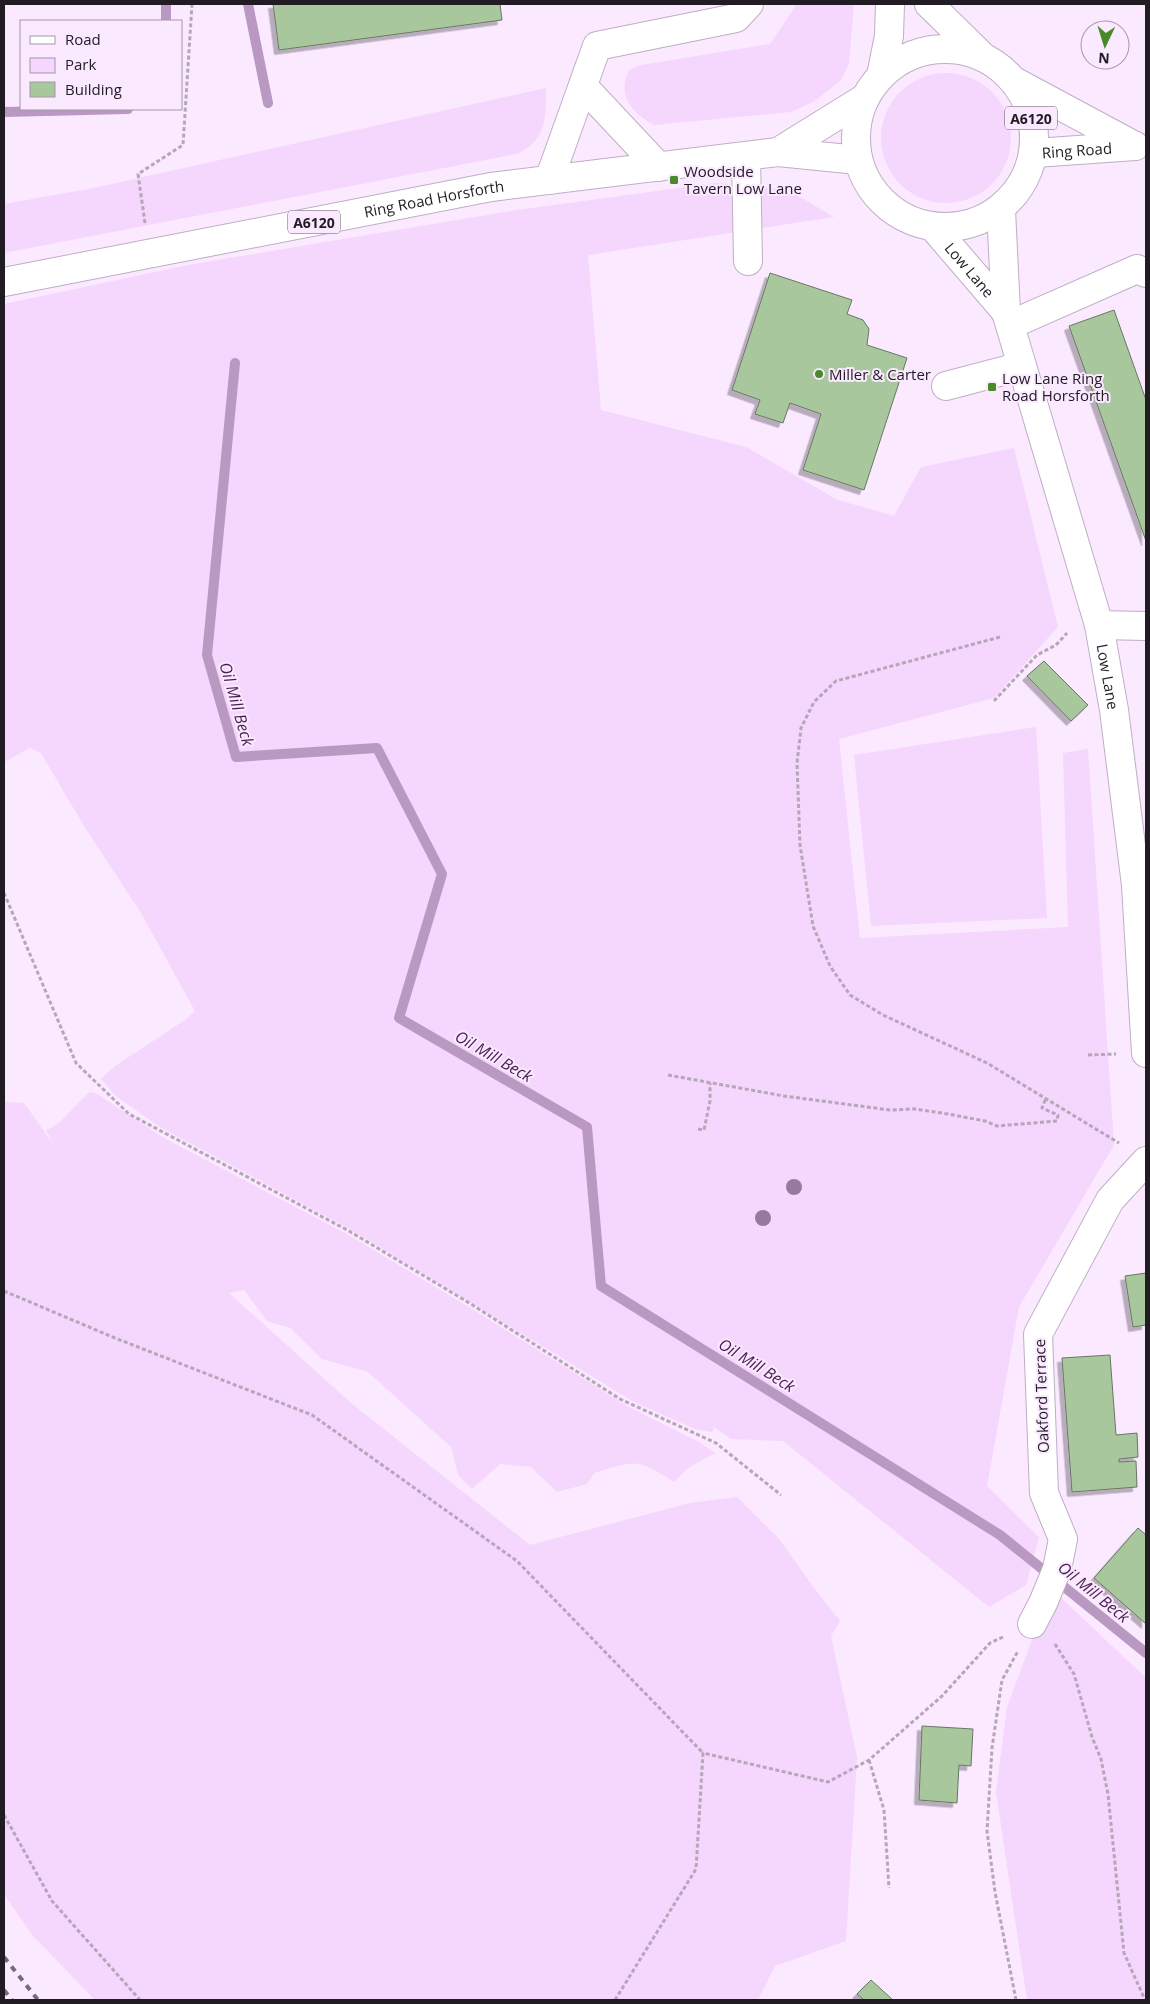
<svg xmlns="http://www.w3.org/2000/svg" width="1150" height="2004" font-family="'Open Sans',sans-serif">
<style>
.green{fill:#f5d6fd}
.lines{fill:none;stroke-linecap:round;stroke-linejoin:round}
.stream{stroke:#b999c1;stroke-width:10}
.building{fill:#a8c79d;stroke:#687763;filter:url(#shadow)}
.minor-casing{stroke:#bfaec4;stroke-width:30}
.highway-casing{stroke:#bfaec4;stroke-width:30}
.path{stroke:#b5a7b8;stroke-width:3;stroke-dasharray:4 2.5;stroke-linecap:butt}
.minor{stroke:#fff;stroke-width:28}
.highway{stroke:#fff;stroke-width:28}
.rail{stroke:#756b78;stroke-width:4;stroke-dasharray:6 6;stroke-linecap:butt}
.tree{fill:#97799e}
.poi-dot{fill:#49892a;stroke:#fbe9ff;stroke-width:2}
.labels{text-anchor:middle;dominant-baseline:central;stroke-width:4;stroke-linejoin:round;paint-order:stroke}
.shield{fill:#fbe9ff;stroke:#625965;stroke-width:1}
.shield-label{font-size:14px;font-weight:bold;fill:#211b23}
.street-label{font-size:15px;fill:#211b23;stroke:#fbe9ff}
.poi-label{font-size:15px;fill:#211b23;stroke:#fbe9ff;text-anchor:start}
.water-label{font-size:16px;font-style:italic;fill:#461e50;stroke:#fbe9ff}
</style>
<defs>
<filter id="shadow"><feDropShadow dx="-4.5" dy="4.5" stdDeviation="0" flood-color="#0004"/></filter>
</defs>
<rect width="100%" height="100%" fill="#fbe9ff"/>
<g class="green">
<path d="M797,4h57l-5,60 -8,16 -26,21 -24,11 -137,13c-21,-11 -38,-30 -25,-55l12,-5 129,-21z"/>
<circle cx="946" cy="138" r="65"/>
<path d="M546,88c0,29 1,52 -29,66l-513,99v-49l85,-15z"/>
<polygon points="716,183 772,188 793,193 834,217 588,255 601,410 746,447 838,500 894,516 921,467 1014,448 1058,627 994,698 839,739 860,938 1068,927 1063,753 1088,749 1114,1145 1019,1307 987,1486 1039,1537 1026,1585 989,1607 783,1441 731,1439 714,1427 712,1432 695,1429 634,1402 350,1229 160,1127 117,1097 101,1079 115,1066 185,1020 195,1011 141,913 84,826 41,753 30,748 4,762 4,304 188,265 517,210"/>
<polygon points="1036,727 1047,918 871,926 854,755"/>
<path d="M90,1092l7,2 67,44 181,95 124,74 158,99 72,36 16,11 -27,15 -14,14c-39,-25 -38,-21 -80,-9l-7,11 -30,8 -26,-25 -31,-3 -28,25 -14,-14 -7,-28 -83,-75 -46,-13 -32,-31 -23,-7 -23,-31 -15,3 122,110 179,142 160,-42 47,-6 43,43 31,44 29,37 -9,15 26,121 -11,184 -71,25 -17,34h-663l-62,-64 -29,-42v-792l20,1 29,41 -7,-14c16,-4 30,-28 44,-38z"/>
<polygon points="1058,1595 1146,1678 1146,2000 1027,2000 996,1792 1007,1707 1032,1640"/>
</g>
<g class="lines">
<g class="stream">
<polyline points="166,4 166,21"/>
<polyline points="248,4 268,103"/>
<polyline points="4,112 128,109"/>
<polyline points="235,363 207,655 236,757 377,748 442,874 399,1018 587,1127 601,1286 1000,1535 1146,1653"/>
</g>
</g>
<g class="building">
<polygon points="273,4 500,4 502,20 279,50"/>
<polygon points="770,273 852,300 847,314 863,320 869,329 867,345 907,358 864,490 803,470 821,414 790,403 783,423 755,414 760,400 732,390"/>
<polygon points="1114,310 1146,400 1146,541 1069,326"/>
<polygon points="1044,661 1088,705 1071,721 1027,676"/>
<polygon points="1146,1273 1146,1325 1133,1327 1125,1276"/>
<polygon points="1110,1355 1116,1435 1137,1433 1138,1457 1119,1459 1119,1462 1136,1461 1137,1487 1072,1492 1062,1358"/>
<polygon points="1138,1528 1146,1535 1146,1624 1094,1578"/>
<polygon points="922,1726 973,1729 971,1766 959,1765 957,1803 919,1800"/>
<polygon points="871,1980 893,2000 864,2000 857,1994"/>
</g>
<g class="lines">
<defs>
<g id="minor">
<polyline points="929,4 983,57"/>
<polyline points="881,76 889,36 890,4"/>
<polyline points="583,86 659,167"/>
<polyline points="746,156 748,261"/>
<polyline points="549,180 597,46 736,18 749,4"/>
<path id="s1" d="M1001,210l5,102 93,313 15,85 22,175 10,168"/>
<path id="s2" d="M934,228l72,84"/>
<polyline points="1010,325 1137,269 1146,273"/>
<polyline points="946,386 1022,366"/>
<polyline points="1099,625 1146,626"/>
<polyline points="1032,1624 1043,1603 1057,1569 1063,1539 1044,1493 1038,1334 1110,1200 1146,1161"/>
</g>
<g id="highway">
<circle cx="945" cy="138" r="89"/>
<polyline points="1014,81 1135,146"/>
<polyline points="778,152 865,98"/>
<path id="s3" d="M1035,153l100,-7"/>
<path id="s4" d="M4,282l487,-95 287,-35 80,8"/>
</g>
</defs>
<use href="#minor" class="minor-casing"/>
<use href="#highway" class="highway-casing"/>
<g class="path">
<polyline points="145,223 138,174 183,145 192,4"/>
<polyline points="1000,637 836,681 814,702 801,728 797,763 800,845 813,926 830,966 850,995 883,1015 987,1063 1119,1143"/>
<polyline points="994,701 1037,655 1056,645 1067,633"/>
<polyline points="4,893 76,1063 129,1114 349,1231 471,1304 620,1399 716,1443 781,1495"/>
<polyline points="1088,1055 1116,1054"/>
<polyline points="668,1075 784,1096 890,1110 915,1109 948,1114 985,1121 997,1126 1057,1121 1058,1115 1042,1108 1046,1098"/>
<polyline points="698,1129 704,1130 710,1101 710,1083"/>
<polyline points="4,1291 115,1338 312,1415 517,1561 703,1753"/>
<polyline points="1055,1644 1074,1674 1092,1737 1101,1759 1108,1794 1124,1953 1145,2000"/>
<polyline points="869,1760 884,1810 889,1888"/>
<polyline points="4,1815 52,1901 140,2000"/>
<polyline points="615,2000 696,1869 703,1753 828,1782 869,1760 942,1696 990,1643 1003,1637"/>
<polyline points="1016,2000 995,1892 987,1831 992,1748 1002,1680 1018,1651"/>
</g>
<use href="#minor" class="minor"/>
<use href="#highway" class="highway"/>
<g class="rail">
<polyline points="4,1957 38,2000"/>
<polyline points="4,1990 12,2000"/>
</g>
</g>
<g class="tree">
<circle cx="794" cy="1187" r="8"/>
<circle cx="763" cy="1218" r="8"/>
</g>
<g class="poi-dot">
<rect x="669" y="175" width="10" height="10" rx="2.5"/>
<circle cx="819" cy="374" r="5"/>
<rect x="987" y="382" width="10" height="10" rx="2.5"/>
</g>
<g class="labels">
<g class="shield">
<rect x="1005" y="106.5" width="52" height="23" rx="4"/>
<rect x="288" y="210.5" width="52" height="23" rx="4"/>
</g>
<g class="shield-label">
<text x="1031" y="118">A6120</text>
<text x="314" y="222">A6120</text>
</g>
<g class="street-label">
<text stroke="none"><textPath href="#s3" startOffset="42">Ring Road</textPath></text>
<text stroke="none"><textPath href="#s4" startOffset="438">Ring Road Horsforth</textPath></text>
<text stroke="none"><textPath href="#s2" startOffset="55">Low Lane</textPath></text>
<text stroke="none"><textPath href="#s1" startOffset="481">Low Lane</textPath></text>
<text transform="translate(1041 1396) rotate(-92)">Oakford Terrace</text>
</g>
<g class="poi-label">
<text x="684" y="171">Woodside<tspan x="684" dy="17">Tavern Low Lane</tspan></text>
<text x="829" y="374">Miller &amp; Carter</text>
<text x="1002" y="378">Low Lane Ring<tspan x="1002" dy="17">Road Horsforth</tspan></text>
</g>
<g class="water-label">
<text transform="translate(237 704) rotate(74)">Oil Mill Beck</text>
<text transform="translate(494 1056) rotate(30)">Oil Mill Beck</text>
<text transform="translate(757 1365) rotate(32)">Oil Mill Beck</text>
<text transform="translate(1094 1592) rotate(39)">Oil Mill Beck</text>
</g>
</g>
<rect width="1150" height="2004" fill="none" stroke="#211b23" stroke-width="10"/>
<rect x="20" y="20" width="162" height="90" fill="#fbe9ff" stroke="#a497a7"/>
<rect x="30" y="36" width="25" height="8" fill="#ffffff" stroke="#a497a7"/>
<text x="65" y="45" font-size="15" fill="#211b23">Road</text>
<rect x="30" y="58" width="25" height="15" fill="#f5d6fd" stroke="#a497a7"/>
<text x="65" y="70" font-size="15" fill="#211b23">Park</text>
<rect x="30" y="82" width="25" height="15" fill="#a8c79d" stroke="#a497a7"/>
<text x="65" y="95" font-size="15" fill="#211b23">Building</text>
<g transform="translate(1105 45) rotate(184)"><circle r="24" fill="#fbe9ff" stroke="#a497a7"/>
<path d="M0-4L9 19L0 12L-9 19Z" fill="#49892a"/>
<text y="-8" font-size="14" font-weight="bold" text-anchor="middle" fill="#211b23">N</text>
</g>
</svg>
